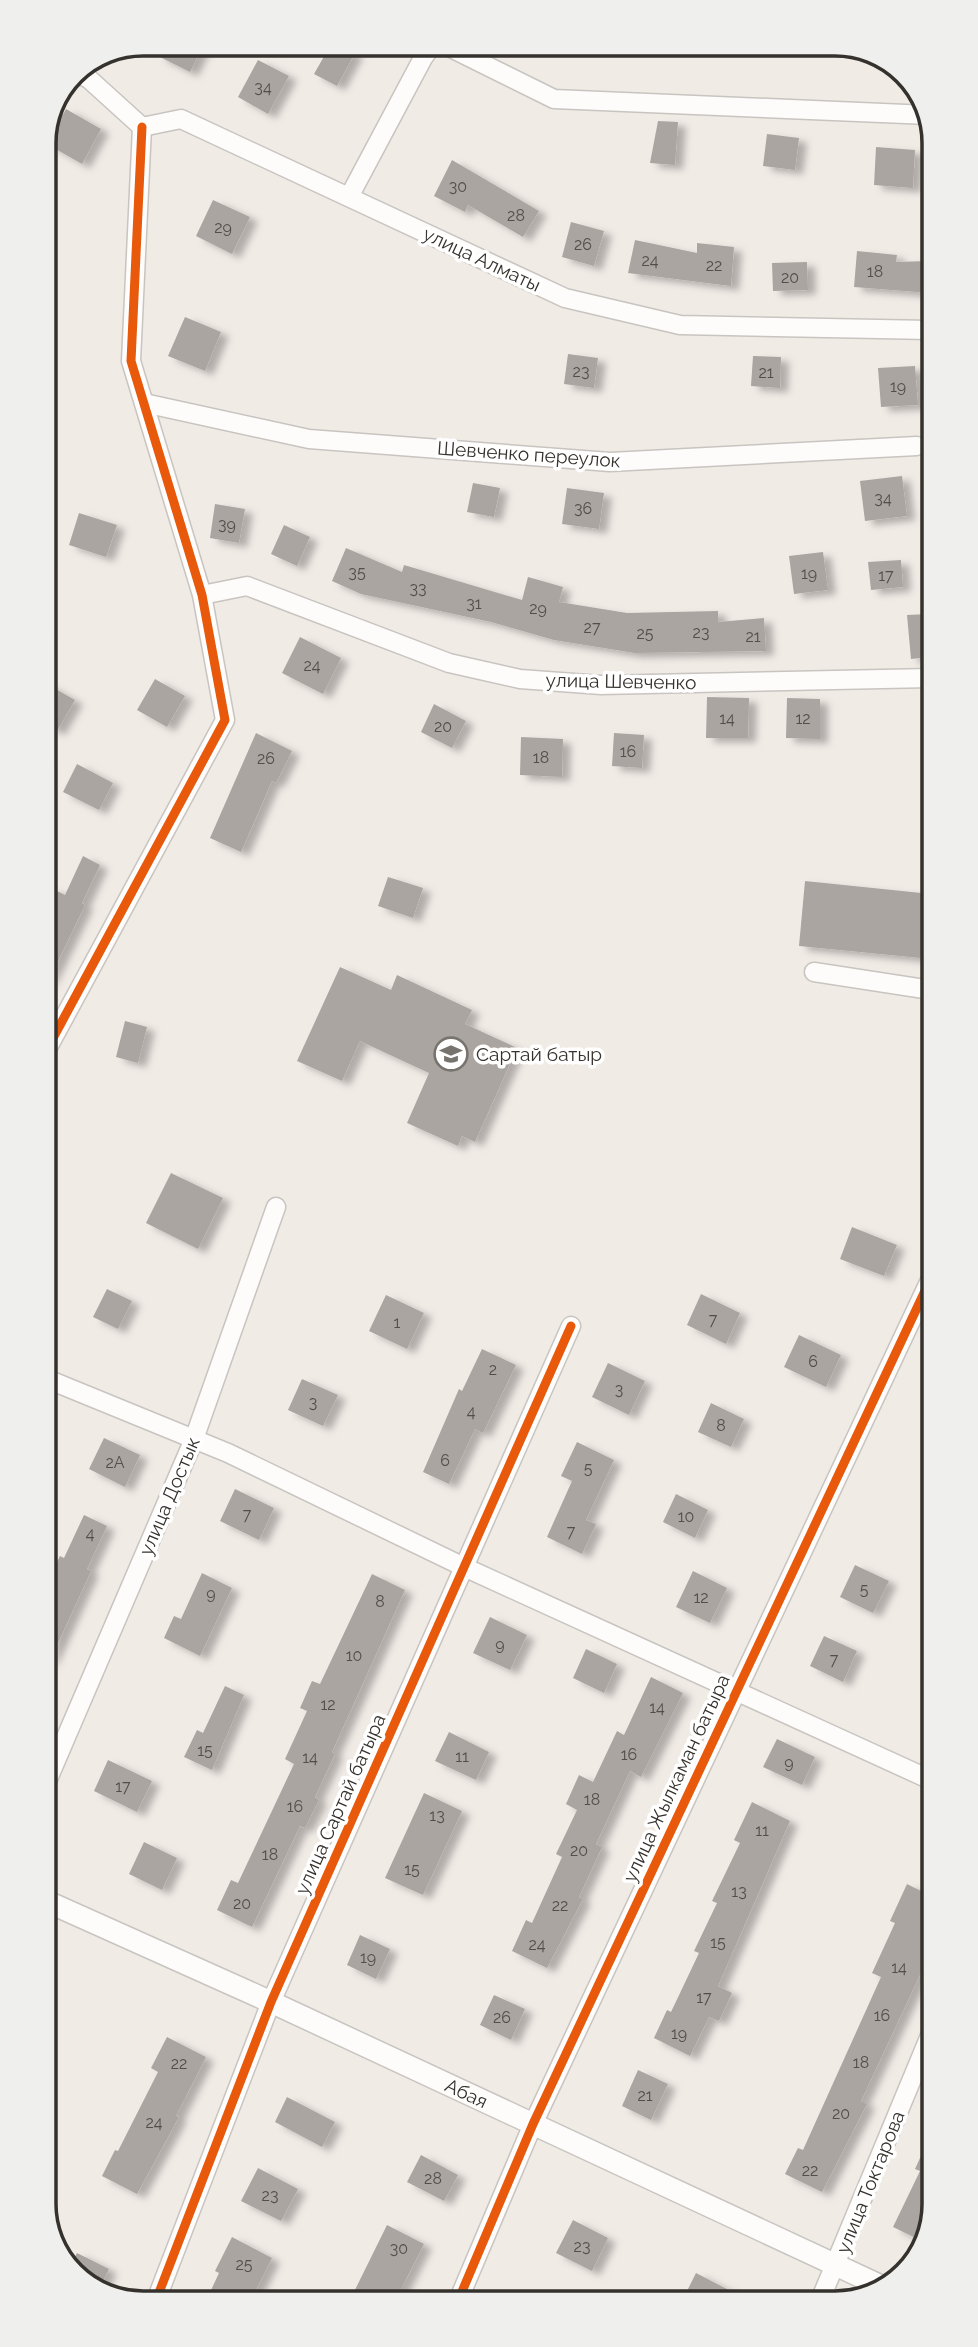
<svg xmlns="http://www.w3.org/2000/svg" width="978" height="2347" font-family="Raleway,sans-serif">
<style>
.building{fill:#aaa5a1;filter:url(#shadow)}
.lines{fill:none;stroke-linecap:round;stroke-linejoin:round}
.minor-casing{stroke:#c8c4c0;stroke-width:21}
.tertiary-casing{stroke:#c8c4c0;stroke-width:24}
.minor{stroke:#fdfcfb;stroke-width:18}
.tertiary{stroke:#fdfcfb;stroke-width:21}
.cycleway-casing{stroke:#fff;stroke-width:13}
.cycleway{stroke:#e8590c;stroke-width:9}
.labels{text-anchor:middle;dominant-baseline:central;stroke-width:7;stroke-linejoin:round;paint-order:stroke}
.number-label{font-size:16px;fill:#524f4a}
.street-label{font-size:19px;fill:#35322d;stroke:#fff}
.poi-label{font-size:19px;fill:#35322d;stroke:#fff;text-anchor:start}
.rim{fill:none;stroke:#35322d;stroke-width:3.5}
</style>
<defs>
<filter id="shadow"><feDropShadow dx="8" dy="4.5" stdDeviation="3.5" flood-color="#0004"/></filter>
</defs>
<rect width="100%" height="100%" fill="#f1ebe6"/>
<g class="building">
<polygon points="164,44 204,44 190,72 158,56"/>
<polygon points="331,44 338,44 355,53 337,86 314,74"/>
<polygon points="258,60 289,76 268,114 238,97"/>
<polygon points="66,109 101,129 82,164 47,144"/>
<polygon points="658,121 678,122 675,165 650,163"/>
<polygon points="767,134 799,138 795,170 763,166"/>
<polygon points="876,147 915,150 913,188 874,185"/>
<polygon points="452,160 539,211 523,237 468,205 465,212 434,196"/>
<polygon points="213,200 250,217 232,254 196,236"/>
<polygon points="571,222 604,231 594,266 562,257"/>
<polygon points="635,240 697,253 697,243 734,247 731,286 628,273"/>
<polygon points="857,251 897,255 896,262 929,261 930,293 854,287"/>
<polygon points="807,262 808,290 773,291 772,263"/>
<polygon points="185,317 221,332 205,371 168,356"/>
<polygon points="568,354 598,358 594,388 564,384"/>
<polygon points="753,356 781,357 780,388 751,386"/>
<polygon points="915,366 918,405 881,407 878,368"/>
<polygon points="902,476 907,516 865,521 860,481"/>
<polygon points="473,483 500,488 494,517 467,512"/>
<polygon points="567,488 604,493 599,529 562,524"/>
<polygon points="215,504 245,509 239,543 210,538"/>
<polygon points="79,513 117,525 106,557 69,545"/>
<polygon points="284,525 310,537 297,566 271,554"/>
<polygon points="346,548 402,572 404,565 522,600 528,577 563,587 559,602 627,613 718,611 718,622 764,618 766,651 635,653 554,640 491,622 361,594 332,581"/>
<polygon points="823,552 828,590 794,594 789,556"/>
<polygon points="901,560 903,587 871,590 868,562"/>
<polygon points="930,614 930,657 911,659 907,615"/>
<polygon points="300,637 341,658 323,694 282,673"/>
<polygon points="155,679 185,696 167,727 137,710"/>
<polygon points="45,683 75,700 57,731 45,724"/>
<polygon points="707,697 749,698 748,738 706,738"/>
<polygon points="787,698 820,699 820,739 786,738"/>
<polygon points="434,704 466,721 452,748 421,732"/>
<polygon points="256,733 292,751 276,783 272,781 241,852 210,838"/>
<polygon points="614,733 644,735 642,768 612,766"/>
<polygon points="521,737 563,739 562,777 520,775"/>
<polygon points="77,764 113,783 99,810 63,792"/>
<polygon points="83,856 100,865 82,903 85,905 46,986 46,898 51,888 65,895"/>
<polygon points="388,877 423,888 413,918 378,906"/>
<polygon points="805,881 931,894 931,959 799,946"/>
<polygon points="340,967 391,990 397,975 472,1010 465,1024 517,1048 475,1142 462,1136 458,1146 407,1123 429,1073 360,1041 342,1081 297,1061"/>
<polygon points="125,1021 147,1027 138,1063 116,1057"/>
<polygon points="171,1173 223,1198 198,1249 146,1223"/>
<polygon points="852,1227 897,1245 884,1276 840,1259"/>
<polygon points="107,1289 132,1301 118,1329 93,1317"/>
<polygon points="701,1294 740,1313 726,1344 687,1325"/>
<polygon points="386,1295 424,1313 407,1349 369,1331"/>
<polygon points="799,1335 841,1355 826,1387 784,1367"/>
<polygon points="482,1349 516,1365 483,1433 475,1429 449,1484 423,1472 459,1389 462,1391"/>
<polygon points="608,1363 645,1381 629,1415 592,1397"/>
<polygon points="302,1379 338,1395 323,1426 288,1410"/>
<polygon points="711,1403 744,1419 731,1447 698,1432"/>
<polygon points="104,1438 140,1455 125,1487 89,1469"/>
<polygon points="577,1442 614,1460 586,1520 596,1524 582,1554 547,1537 572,1481 561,1476"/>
<polygon points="235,1489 274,1508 259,1540 220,1521"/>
<polygon points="676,1494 708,1510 695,1538 663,1522"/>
<polygon points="84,1515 107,1526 87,1569 91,1571 48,1665 47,1582 60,1556 64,1558"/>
<polygon points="855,1565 889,1581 873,1613 840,1597"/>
<polygon points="693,1571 727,1588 710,1623 676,1607"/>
<polygon points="202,1573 232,1588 200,1656 164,1638 174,1616 181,1619"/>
<polygon points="372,1574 405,1590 332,1752 335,1754 315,1797 319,1800 305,1828 300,1826 252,1927 217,1910 231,1880 238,1883 294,1764 285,1759 307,1711 300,1708 312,1681 320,1684"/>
<polygon points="490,1617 527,1635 510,1670 473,1653"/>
<polygon points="824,1636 857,1651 843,1682 810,1666"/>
<polygon points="586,1649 617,1664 604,1693 573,1678"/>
<polygon points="651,1677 683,1693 641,1777 630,1771 596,1844 602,1847 579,1897 583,1899 547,1968 512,1951 526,1920 532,1923 562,1857 556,1854 577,1810 566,1804 579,1775 593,1782 617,1731 624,1735"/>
<polygon points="225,1686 244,1695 212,1770 184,1757 197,1730 203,1733"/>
<polygon points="449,1732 489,1752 476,1780 435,1761"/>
<polygon points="777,1739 815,1757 802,1785 763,1767"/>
<polygon points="108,1760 152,1781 137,1812 94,1791"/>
<polygon points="424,1793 462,1811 423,1895 385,1878"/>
<polygon points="752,1802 790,1821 718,1986 732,1993 719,2021 709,2017 690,2056 654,2038 667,2010 671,2012 699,1953 694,1951 717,1903 712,1901 740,1843 734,1840"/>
<polygon points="144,1842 177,1858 162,1890 129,1874"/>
<polygon points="907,1884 933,1897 934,1936 922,1960 926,1962 861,2101 867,2104 822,2192 785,2174 798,2148 803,2150 881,1977 872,1973 895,1923 890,1921"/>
<polygon points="360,1935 390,1949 376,1979 347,1965"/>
<polygon points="494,1995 525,2009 511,2040 480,2025"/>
<polygon points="167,2037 206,2057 176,2116 179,2117 137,2194 102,2176 115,2150 118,2151 158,2072 151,2068"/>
<polygon points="638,2070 668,2084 651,2120 622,2106"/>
<polygon points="287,2097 335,2122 322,2147 275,2122"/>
<polygon points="934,2127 934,2205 922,2241 893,2227 920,2171 915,2169"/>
<polygon points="421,2155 458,2175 444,2201 407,2182"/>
<polygon points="258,2168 298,2189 281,2221 241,2201"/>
<polygon points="573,2220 608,2238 592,2271 556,2253"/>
<polygon points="387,2225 424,2244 395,2301 349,2302"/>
<polygon points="232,2237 272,2258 250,2302 205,2303 219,2273 215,2271"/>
<polygon points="77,2253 109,2269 99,2289 82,2283 70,2266"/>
<polygon points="696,2273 746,2299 683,2299"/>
</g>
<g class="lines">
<defs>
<g id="minor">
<polyline points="75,72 89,79 142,127"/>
<polyline points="142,127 181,119 565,298 680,325 930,330"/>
<polyline points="349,197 423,58 433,44 447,46 554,99 929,115"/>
<polyline points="144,403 309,439 610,462 917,446"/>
<polyline points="202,595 247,586 449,663 520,679 601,685 931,678"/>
<polyline points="814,972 931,990"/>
<polyline points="46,1051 225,720 202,595 131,361 142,127"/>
<polyline points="47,1379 228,1453 464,1567 933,1781"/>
<polyline points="48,1779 194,1439 276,1207"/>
<polyline points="821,2298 934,2026"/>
<polyline points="458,2301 533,2124 932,1276"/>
<polyline points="155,2303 271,2002 571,1326"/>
</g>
<g id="tertiary">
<path id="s1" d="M48,1902l223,100 612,285"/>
</g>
</defs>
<use href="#minor" class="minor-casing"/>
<use href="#tertiary" class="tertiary-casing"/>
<use href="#minor" class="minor"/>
<use href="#tertiary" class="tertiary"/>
<defs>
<g id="cycleway">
<polyline points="46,1051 225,720 202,595 131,361 142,127"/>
<polyline points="458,2301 533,2124 932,1276"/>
<polyline points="155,2303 271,2002 571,1326"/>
</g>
</defs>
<use href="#cycleway" class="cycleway-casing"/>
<use href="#cycleway" class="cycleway"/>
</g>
<defs>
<symbol id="school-ring" viewBox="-11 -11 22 22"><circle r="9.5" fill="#fff" stroke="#77736e" stroke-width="1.5"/><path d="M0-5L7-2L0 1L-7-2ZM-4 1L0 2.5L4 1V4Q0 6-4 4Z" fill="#77736e"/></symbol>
</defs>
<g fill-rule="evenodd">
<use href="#school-ring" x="432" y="1035" width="38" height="38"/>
</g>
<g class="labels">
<g class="number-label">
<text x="263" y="87">34</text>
<text x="458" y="186">30</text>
<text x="516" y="215">28</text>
<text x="223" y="227">29</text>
<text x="583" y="244">26</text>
<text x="650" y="260">24</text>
<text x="714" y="265">22</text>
<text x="875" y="271">18</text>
<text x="790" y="277">20</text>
<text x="581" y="371">23</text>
<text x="766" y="372">21</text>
<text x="898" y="386">19</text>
<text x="883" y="498">34</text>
<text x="583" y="508">36</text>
<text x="227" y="524">39</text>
<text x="357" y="572">35</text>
<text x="809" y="573">19</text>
<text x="886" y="575">17</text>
<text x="418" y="588">33</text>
<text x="474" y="603">31</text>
<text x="538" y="608">29</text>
<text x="592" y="627">27</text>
<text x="701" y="632">23</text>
<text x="645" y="633">25</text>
<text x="753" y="636">21</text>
<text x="312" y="665">24</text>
<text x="727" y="718">14</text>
<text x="803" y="718">12</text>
<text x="443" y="726">20</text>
<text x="628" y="751">16</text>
<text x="541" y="757">18</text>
<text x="266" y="758">26</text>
<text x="713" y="1319">7</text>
<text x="397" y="1322">1</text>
<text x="813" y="1361">6</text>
<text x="493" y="1369">2</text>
<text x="619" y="1389">3</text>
<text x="313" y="1402">3</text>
<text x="471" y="1411">4</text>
<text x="721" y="1425">8</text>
<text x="445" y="1460">6</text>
<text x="115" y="1462">2А</text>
<text x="588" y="1468">5</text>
<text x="247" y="1514">7</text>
<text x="686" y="1516">10</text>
<text x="571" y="1531">7</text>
<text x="90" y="1533">4</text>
<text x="864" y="1589">5</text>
<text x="211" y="1593">9</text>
<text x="701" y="1597">12</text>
<text x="380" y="1601">8</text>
<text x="500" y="1644">9</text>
<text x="354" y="1655">10</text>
<text x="834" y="1659">7</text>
<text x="328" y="1704">12</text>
<text x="657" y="1707">14</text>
<text x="205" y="1750">15</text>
<text x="629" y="1754">16</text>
<text x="462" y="1756">11</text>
<text x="310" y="1757">14</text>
<text x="789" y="1762">9</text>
<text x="123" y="1786">17</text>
<text x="592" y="1799">18</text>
<text x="295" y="1806">16</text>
<text x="437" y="1815">13</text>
<text x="762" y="1830">11</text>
<text x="579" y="1850">20</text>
<text x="270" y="1854">18</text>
<text x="412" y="1869">15</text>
<text x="739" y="1891">13</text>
<text x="242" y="1903">20</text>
<text x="560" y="1905">22</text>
<text x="718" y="1942">15</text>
<text x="537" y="1944">24</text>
<text x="368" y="1957">19</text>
<text x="899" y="1967">14</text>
<text x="704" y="1997">17</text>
<text x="882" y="2015">16</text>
<text x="502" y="2017">26</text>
<text x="679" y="2033">19</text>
<text x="861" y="2062">18</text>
<text x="179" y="2063">22</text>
<text x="645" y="2095">21</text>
<text x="841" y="2113">20</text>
<text x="154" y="2122">24</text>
<text x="810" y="2170">22</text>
<text x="433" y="2178">28</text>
<text x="270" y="2195">23</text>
<text x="582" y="2246">23</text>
<text x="399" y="2248">30</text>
<text x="244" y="2264">25</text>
</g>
<g class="street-label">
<text transform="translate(482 259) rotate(25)">улица Алматы</text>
<text transform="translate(529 454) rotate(4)">Шевченко переулок</text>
<text transform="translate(621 681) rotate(1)">улица Шевченко</text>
<text transform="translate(169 1496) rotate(-67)">улица Достык</text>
<text transform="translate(676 1778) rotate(-65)">улица Жылкаман батыра</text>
<text transform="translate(340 1804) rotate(-66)">улица Сартай батыра</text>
<text stroke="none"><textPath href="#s1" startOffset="460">Абая</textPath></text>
<text transform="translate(870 2182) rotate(-68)">улица Токтарова</text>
</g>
<g class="poi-label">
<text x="476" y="1054">Сартай батыр</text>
</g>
</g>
<path d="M0 0H978V2347H0ZM143 56H835A87 87 0 0 1 922 143V2204A87 87 0 0 1 835 2291H143A87 87 0 0 1 56 2204V143A87 87 0 0 1 143 56Z" fill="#efefee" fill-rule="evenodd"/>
<path class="rim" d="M143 56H835A87 87 0 0 1 922 143V2204A87 87 0 0 1 835 2291H143A87 87 0 0 1 56 2204V143A87 87 0 0 1 143 56Z"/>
</svg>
